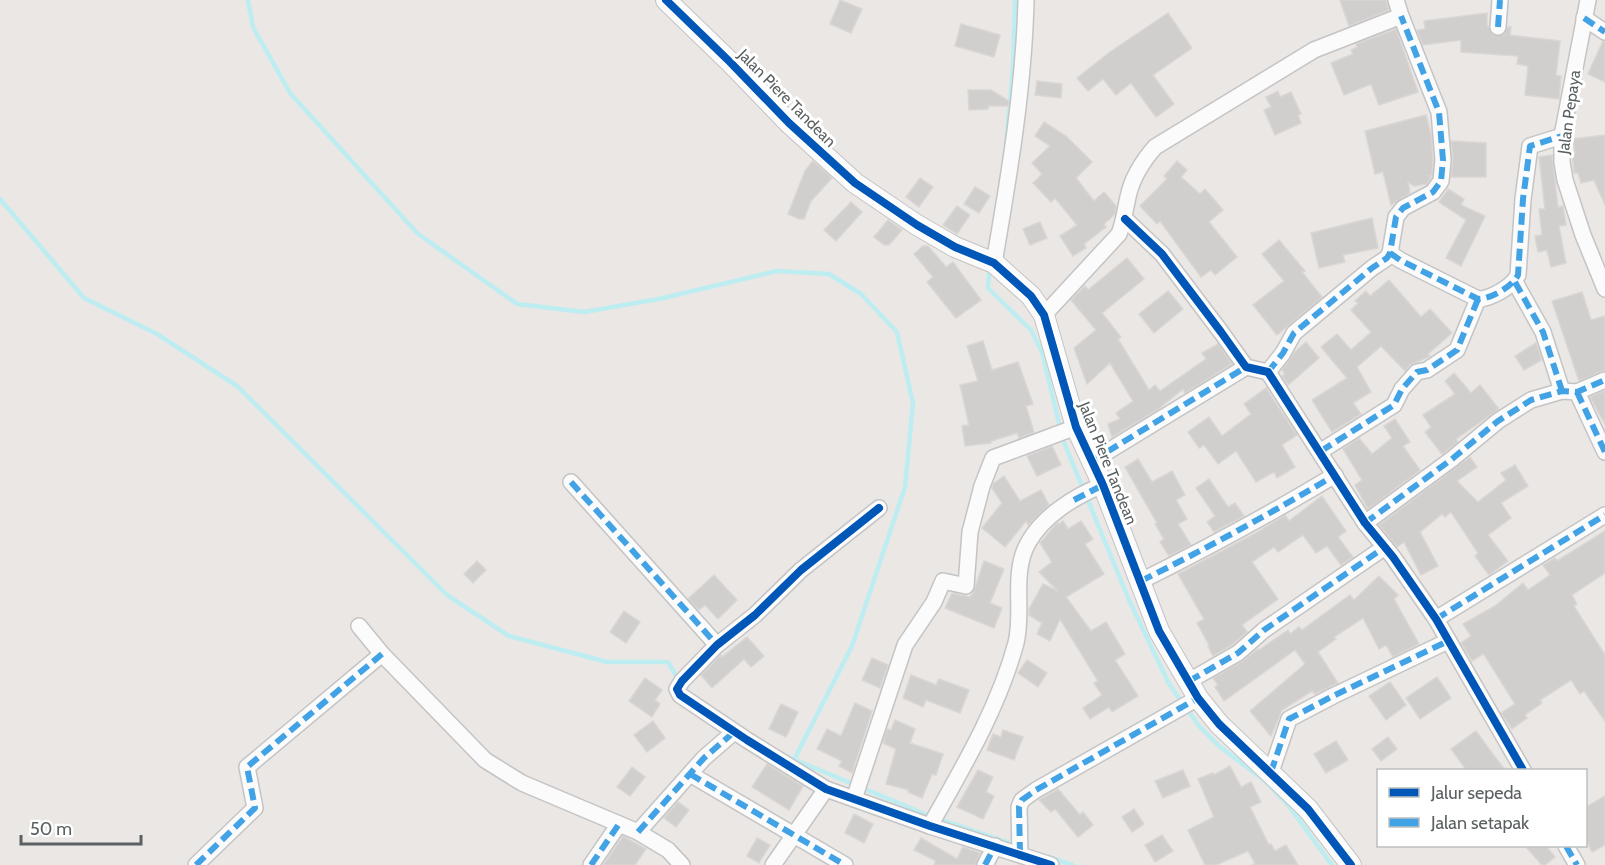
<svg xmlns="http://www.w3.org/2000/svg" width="1605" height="865" font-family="Cabin,sans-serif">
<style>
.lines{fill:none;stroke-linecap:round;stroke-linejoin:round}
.stream{stroke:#bdedf1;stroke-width:4.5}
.building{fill:#d1cece;stroke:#d9d6d4;stroke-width:1.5}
.minor-casing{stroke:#c5c4c4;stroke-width:18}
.tertiary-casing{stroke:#c5c4c4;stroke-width:22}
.minor{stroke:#fcfbfb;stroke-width:15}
.tertiary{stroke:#fcfbfb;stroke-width:20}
.quiet{stroke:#42a2e6;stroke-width:6;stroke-dasharray:12 6;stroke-linecap:butt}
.cycleway-casing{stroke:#fff;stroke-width:11}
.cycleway{stroke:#0057b8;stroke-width:8}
.labels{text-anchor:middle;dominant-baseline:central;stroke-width:6;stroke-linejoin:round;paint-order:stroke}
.street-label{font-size:16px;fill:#5b6162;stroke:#fff}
</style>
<rect width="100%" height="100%" fill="#eae7e5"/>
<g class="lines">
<g class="stream">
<polyline points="248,0 253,27 290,93 417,233 517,304 584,312 659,299 777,271 829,274 861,294 897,332 913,403 905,487 852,646 794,760"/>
<polyline points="1006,144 1013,69 1015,0"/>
<polyline points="0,199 84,298 157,334 237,386 447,595 509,636 607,662 668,662 679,681"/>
<polyline points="990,266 988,288 1031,330 1042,352 1063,440 1129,600 1169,684 1199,726 1219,746 1265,781 1288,805 1332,865"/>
<polyline points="786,756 927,815 1015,845"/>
<polyline points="1049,857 1072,865"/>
</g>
</g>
<g class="building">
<polygon points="840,0 862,9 851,33 830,24"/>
<polygon points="1340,0 1386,0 1389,10 1349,26"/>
<polygon points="1168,13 1192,48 1153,75 1174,104 1156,117 1131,83 1116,95 1103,79 1088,91 1077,78 1110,52"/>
<polygon points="1487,13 1487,25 1493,35 1503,35 1508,27 1511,27 1510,35 1560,41 1556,75 1561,76 1559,99 1525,95 1528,66 1517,64 1518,56 1461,52 1461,40 1423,45 1417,30 1425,29 1424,21"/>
<polygon points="961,24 1000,35 994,57 955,46"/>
<polygon points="1396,29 1418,92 1379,105 1371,84 1344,95 1331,63 1353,54 1351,50 1357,47 1356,44"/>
<polygon points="1603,41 1605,42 1605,82 1588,74"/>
<polygon points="1037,81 1062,84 1061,98 1035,95"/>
<polygon points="968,90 991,90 1009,101 1008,106 988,106 988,109 969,110"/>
<polygon points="1278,91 1280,97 1291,92 1301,114 1298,115 1301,123 1275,135 1264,110 1271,107 1266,97"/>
<polygon points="1426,115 1431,134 1433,160 1432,176 1428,176 1431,178 1427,184 1414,186 1408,182 1410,193 1391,205 1383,172 1375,174 1365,131"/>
<polygon points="1044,122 1066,136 1092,162 1076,178 1094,201 1104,192 1116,206 1115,214 1104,224 1106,227 1084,244 1086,248 1073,256 1060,236 1077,225 1055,198 1051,202 1033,183 1042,174 1032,163 1050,146 1035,136"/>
<polygon points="1605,135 1605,205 1594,180 1581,183 1578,173 1574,173 1572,153 1575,153 1573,139"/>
<polygon points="1451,141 1486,143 1486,177 1451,177 1453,159"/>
<polygon points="1552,155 1558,207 1563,206 1566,225 1559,226 1566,263 1551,267 1547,250 1538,252 1535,236 1542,235 1539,209 1545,209 1539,157"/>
<polygon points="813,161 832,178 811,201 804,219 799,219 788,214 805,171"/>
<polygon points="1177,161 1187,170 1181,177 1200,194 1205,189 1223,210 1209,222 1237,257 1215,275 1211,270 1201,277 1160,221 1157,224 1140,206 1167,179 1164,176"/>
<polygon points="920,178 933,187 919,207 906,197"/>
<polygon points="975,187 990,196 979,213 964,204"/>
<polygon points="1448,189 1464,199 1461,205 1485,216 1461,266 1446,258 1466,220 1439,202"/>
<polygon points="851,202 862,212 836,241 824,230"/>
<polygon points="957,206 970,215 957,234 943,225"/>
<polygon points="1372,218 1378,248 1343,255 1345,262 1319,268 1311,233"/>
<polygon points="888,220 902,230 889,245 884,245 874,237"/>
<polygon points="1040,222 1047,238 1030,245 1023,229"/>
<polygon points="1279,240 1305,271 1302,272 1322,297 1277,335 1253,305 1284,281 1262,254"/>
<polygon points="923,246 928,246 946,267 953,262 981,300 956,318 927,282 933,277 914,254"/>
<polygon points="1127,258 1144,279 1102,313 1121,337 1118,339 1149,390 1155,385 1160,391 1206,359 1202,353 1218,344 1232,364 1185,393 1183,389 1157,410 1112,437 1108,424 1120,419 1116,413 1133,401 1110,363 1087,384 1074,348 1096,330 1071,300 1085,286 1088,290"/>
<polygon points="1389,280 1421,317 1430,309 1452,333 1428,354 1430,356 1410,365 1405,371 1381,346 1357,367 1371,392 1353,403 1361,414 1332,432 1312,400 1347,378 1321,347 1337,334 1351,350 1371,332 1351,310 1358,303 1355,301 1366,291 1370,296"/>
<polygon points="1168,291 1183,309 1154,333 1139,314"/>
<polygon points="1582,292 1591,320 1605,316 1605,370 1579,381 1552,301"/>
<polygon points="983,341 992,370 1018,362 1033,404 1026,406 1034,432 1019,438 1017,433 991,441 991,443 965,446 962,426 969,425 960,385 978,381 967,346"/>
<polygon points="1306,342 1319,358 1288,385 1282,376 1285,374 1282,370 1295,352"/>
<polygon points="1536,343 1542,360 1524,370 1515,356"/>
<polygon points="1454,373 1471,393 1480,385 1499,409 1456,439 1458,442 1442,454 1425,432 1431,427 1423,415 1455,394 1445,381"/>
<polygon points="1266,388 1297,435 1282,445 1295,467 1277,478 1274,472 1256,482 1236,451 1218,464 1204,445 1199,448 1188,432 1209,417 1222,436 1251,414 1244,404"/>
<polygon points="1604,391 1605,392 1605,424 1590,397"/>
<polygon points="1395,419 1410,442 1403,446 1420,470 1368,509 1355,485 1362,480 1343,449 1359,438 1372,454 1392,438 1384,426"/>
<polygon points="1052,446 1061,465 1037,476 1027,456"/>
<polygon points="1470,457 1477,467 1457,481 1478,502 1506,480 1501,473 1515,465 1528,486 1501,503 1511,518 1488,535 1508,561 1489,575 1475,556 1478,553 1451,512 1445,517 1442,514 1420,532 1438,566 1421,575 1404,542 1397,547 1379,525"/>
<polygon points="1138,459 1152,482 1172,471 1185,495 1176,500 1187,519 1178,524 1191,545 1169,556 1160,542 1164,539 1155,524 1157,523 1125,467"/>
<polygon points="1004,476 1020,501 1041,490 1049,505 1028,525 1026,521 1005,547 982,528 1002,503 992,488 993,484"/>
<polygon points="1209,479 1228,507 1235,503 1244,516 1214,532 1207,522 1215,516 1196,488"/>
<polygon points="1322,496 1346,531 1338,537 1353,557 1341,565 1327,546 1316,553 1303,535 1278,552 1274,547 1252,562 1278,599 1242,625 1247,632 1232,645 1213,656 1208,646 1209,645 1197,623 1204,619 1178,574 1256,533 1285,515 1289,521"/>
<polygon points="1063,521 1068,529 1081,521 1093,539 1085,544 1104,574 1066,597 1091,631 1106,622 1125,654 1115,660 1138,696 1112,712 1109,707 1090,719 1083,708 1102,695 1094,683 1098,681 1060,619 1050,641 1037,634 1042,623 1029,615 1029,609 1043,584 1058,591 1039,572 1052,562 1040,543 1057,523 1059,524"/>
<polygon points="1605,531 1605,573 1572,595 1577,604 1574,606 1605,655 1605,721 1584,691 1580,694 1571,680 1540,700 1542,703 1525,715 1527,718 1512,729 1501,713 1515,704 1485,656 1483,654 1472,661 1461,643 1471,636 1463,624 1495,606 1523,583 1528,590 1550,575 1543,565 1555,558 1557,561"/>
<polygon points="477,561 486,570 473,583 464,574"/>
<polygon points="984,561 1004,569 990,603 1002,608 994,628 945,608 952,593 970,597 974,591"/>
<polygon points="714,575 737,600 718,619 705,605 699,610 688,599"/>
<polygon points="1379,576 1398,595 1394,599 1419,644 1393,657 1386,645 1379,649 1363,618 1334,637 1336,639 1318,652 1338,683 1315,694 1312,691 1282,710 1271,736 1250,711 1305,664 1295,650 1224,701 1215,687 1218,685 1213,678 1243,661 1258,649 1259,650 1288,630 1290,634 1299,627 1302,630 1350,595 1354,600"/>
<polygon points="624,611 640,622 626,643 610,632"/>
<polygon points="747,637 764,656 751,667 744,659 712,688 701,675 721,655 722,657"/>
<polygon points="872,658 888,665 880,688 862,680"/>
<polygon points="1027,660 1047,673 1038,687 1018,673"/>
<polygon points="911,675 936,685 939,679 969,690 960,713 926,700 923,707 903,698"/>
<polygon points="1437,677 1451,698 1420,719 1406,698"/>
<polygon points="645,678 662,690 655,700 660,704 652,717 629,701"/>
<polygon points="1390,682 1406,705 1386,720 1369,696"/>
<polygon points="855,703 872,711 852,773 839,766 842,761 817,749 827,729 841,736"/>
<polygon points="781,704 798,712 786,737 769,729"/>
<polygon points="895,720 915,729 910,743 943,754 936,775 932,774 922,798 908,792 909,790 886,784 896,749 883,743 887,729 891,730"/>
<polygon points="653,721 665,738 647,752 634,735"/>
<polygon points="1003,730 1023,737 1014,760 987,750 993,734 1001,737"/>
<polygon points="1476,731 1492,753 1506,771 1467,771 1451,749"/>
<polygon points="1388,737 1397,749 1381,761 1372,749"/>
<polygon points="1336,741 1348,760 1326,773 1314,754"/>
<polygon points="767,764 803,786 789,810 752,787"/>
<polygon points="1230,766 1241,787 1251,782 1261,802 1250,807 1269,845 1271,844 1275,851 1286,845 1298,865 1252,865 1255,863 1248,851 1216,865 1205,865 1188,830 1214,817 1198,779 1213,773 1214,775"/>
<polygon points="632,767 645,777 630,796 617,787"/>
<polygon points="978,770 993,777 986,792 994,796 983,819 957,807"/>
<polygon points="1183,770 1190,786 1163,798 1155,781"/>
<polygon points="1058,789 1080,815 1083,812 1093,825 1078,837 1055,809 1051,812 1039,800"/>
<polygon points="1605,796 1605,845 1592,852 1586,839 1586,807"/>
<polygon points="678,802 689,810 676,827 664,818"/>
<polygon points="1134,809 1144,824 1132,832 1122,817"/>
<polygon points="854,814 873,824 864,843 845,833"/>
<polygon points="1162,835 1173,851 1155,862 1145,845"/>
<polygon points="623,836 646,849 635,865 606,865 604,864"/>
<polygon points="757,838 770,845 759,863 747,856"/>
<polygon points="921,838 957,859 963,847 980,853 975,865 934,865 936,861 914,850"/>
<polygon points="1525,846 1546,846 1555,857 1545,865 1542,865"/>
</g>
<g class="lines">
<defs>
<g id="minor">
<polyline points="1588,0 1562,136 1562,162 1565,180 1583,235 1605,289"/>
<polyline points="1584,18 1605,32"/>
<polyline points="1498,27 1500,0"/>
<polyline points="1125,219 1162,254 1221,332 1246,367 1268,372 1365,523 1393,557 1436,619 1523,770"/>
<path d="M1390,253l10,7 78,39c13,0 35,-13 40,-24l5,-76 7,-53 32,-10"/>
<path d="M994,263c15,-87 30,-175 32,-263"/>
<polyline points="1515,282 1543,332 1562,391"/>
<path d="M1044,315l75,-81c5,-13 6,-24 9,-37 4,-20 14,-35 27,-50l159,-97 87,-34 -5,-16"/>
<polyline points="1268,372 1283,353 1294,333 1372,268 1387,258 1390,253 1396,217 1403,208 1433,192 1441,181 1443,160 1439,112 1401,16"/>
<polyline points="1577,392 1605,452"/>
<polyline points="1321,451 1394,405 1402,389 1417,372 1427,370 1457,350 1478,299"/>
<polyline points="1092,461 1246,367"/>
<polyline points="571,482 717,645"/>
<polyline points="879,508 801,570 755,615 717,645 682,681 677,689 680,695 747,740 826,789 930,826 1051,865"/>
<polyline points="1365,523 1452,459 1498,421 1531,400 1562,391 1577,392 1605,380"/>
<path d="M1141,581c66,-33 131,-68 194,-106"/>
<polyline points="1436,619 1605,515"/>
<polyline points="359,626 382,654 485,760 522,783 638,832 668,850 682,865"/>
<polyline points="1189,681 1238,653 1264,630 1385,547"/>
<polyline points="1271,772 1289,719 1333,696 1448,641"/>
<polyline points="690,774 845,865"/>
<polyline points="854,799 905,645 934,602 943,581 966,586 970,532 982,486 993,458 1076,427"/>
<path d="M930,826c33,-59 68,-117 86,-183 8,-32 -5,-69 12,-100 15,-27 47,-47 75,-58"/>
<polyline points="638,832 704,758 734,732"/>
<polyline points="1566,846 1577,865"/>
<polyline points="1020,854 1019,807 1022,800 1036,790 1198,698"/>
<polyline points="196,865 255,808 247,767 382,654"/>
<polyline points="591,865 619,824"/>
<polyline points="773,865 826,789"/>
<polyline points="985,865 995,846"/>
</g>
<polyline id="tertiary" points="666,0 730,62 789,123 855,183 917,225 955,247 994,263 1031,296 1044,315 1076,427 1103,485 1159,631 1198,698 1219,724 1308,809 1351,865"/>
</defs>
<use href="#minor" class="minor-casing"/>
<use href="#tertiary" class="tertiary-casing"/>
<use href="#minor" class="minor"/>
<use href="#tertiary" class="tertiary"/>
<g class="quiet">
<polyline points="1584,18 1605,32"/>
<polyline points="1498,27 1500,0"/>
<path d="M1390,253l10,7 78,39c13,0 35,-13 40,-24l5,-76 7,-53 32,-10"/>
<polyline points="1515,282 1543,332 1562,391"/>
<polyline points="1268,372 1283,353 1294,333 1372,268 1387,258 1390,253 1396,217 1403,208 1433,192 1441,181 1443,160 1439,112 1401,16"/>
<polyline points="1577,392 1605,452"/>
<polyline points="1321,451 1394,405 1402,389 1417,372 1427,370 1457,350 1478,299"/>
<polyline points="1092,461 1246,367"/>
<polyline points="571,482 717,645 719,643"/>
<polyline points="1074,500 1103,485"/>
<polyline points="1365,523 1452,459 1498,421 1531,400 1562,391 1577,392 1605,380"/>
<path d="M1141,581c66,-33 131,-68 194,-106"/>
<polyline points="1436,619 1605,515"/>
<polyline points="1189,681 1238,653 1264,630 1385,547"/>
<polyline points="1271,772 1289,719 1333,696 1448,641"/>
<polyline points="690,774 845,865"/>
<polyline points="638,832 704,758 734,732"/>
<polyline points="1566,846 1577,865"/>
<polyline points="1020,854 1019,807 1022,800 1036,790 1198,698"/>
<polyline points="196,865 255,808 247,767 382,654"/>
<polyline points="591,865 619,824"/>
<polyline points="985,865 995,846"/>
</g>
<defs>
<g id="cycleway">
<polyline points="666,0 730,62 789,123 855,183 917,225 955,247 994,263 1031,296 1044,315 1076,427 1103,485 1159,631 1198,698 1219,724 1308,809 1351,865"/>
<polyline points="1125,219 1162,254 1221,332 1246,367 1268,372 1365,523 1393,557 1436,619 1523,770"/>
<polyline points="879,508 801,570 755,615 717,645 682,681 677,689 680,695 747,740 826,789 930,826 1051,865"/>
</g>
</defs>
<use href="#cycleway" class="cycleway-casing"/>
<use href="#cycleway" class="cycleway"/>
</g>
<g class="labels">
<g class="street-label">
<text transform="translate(787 98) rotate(45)">Jalan Piere Tandean</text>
<text transform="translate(1569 112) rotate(-82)">Jalan Pepaya</text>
<text transform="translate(1108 463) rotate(68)">Jalan Piere Tandean</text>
</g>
</g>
<rect x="1377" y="769" width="210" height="78" fill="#ffffff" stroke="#bdc0c0" stroke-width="1.5"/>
<rect x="1389" y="788" width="30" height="9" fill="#0057b8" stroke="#bdc0c0" stroke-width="1.5"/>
<text x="1431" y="799" font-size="18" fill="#5b6162">Jalur sepeda</text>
<rect x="1389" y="818" width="30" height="9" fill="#42a2e6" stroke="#bdc0c0" stroke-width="1.5"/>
<text x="1431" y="829" font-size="18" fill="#5b6162">Jalan setapak</text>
<path d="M21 835v9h120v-9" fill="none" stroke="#5b6162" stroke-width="3"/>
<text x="30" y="835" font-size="18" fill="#5b6162" stroke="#ffffff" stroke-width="4.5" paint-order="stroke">50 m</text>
</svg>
